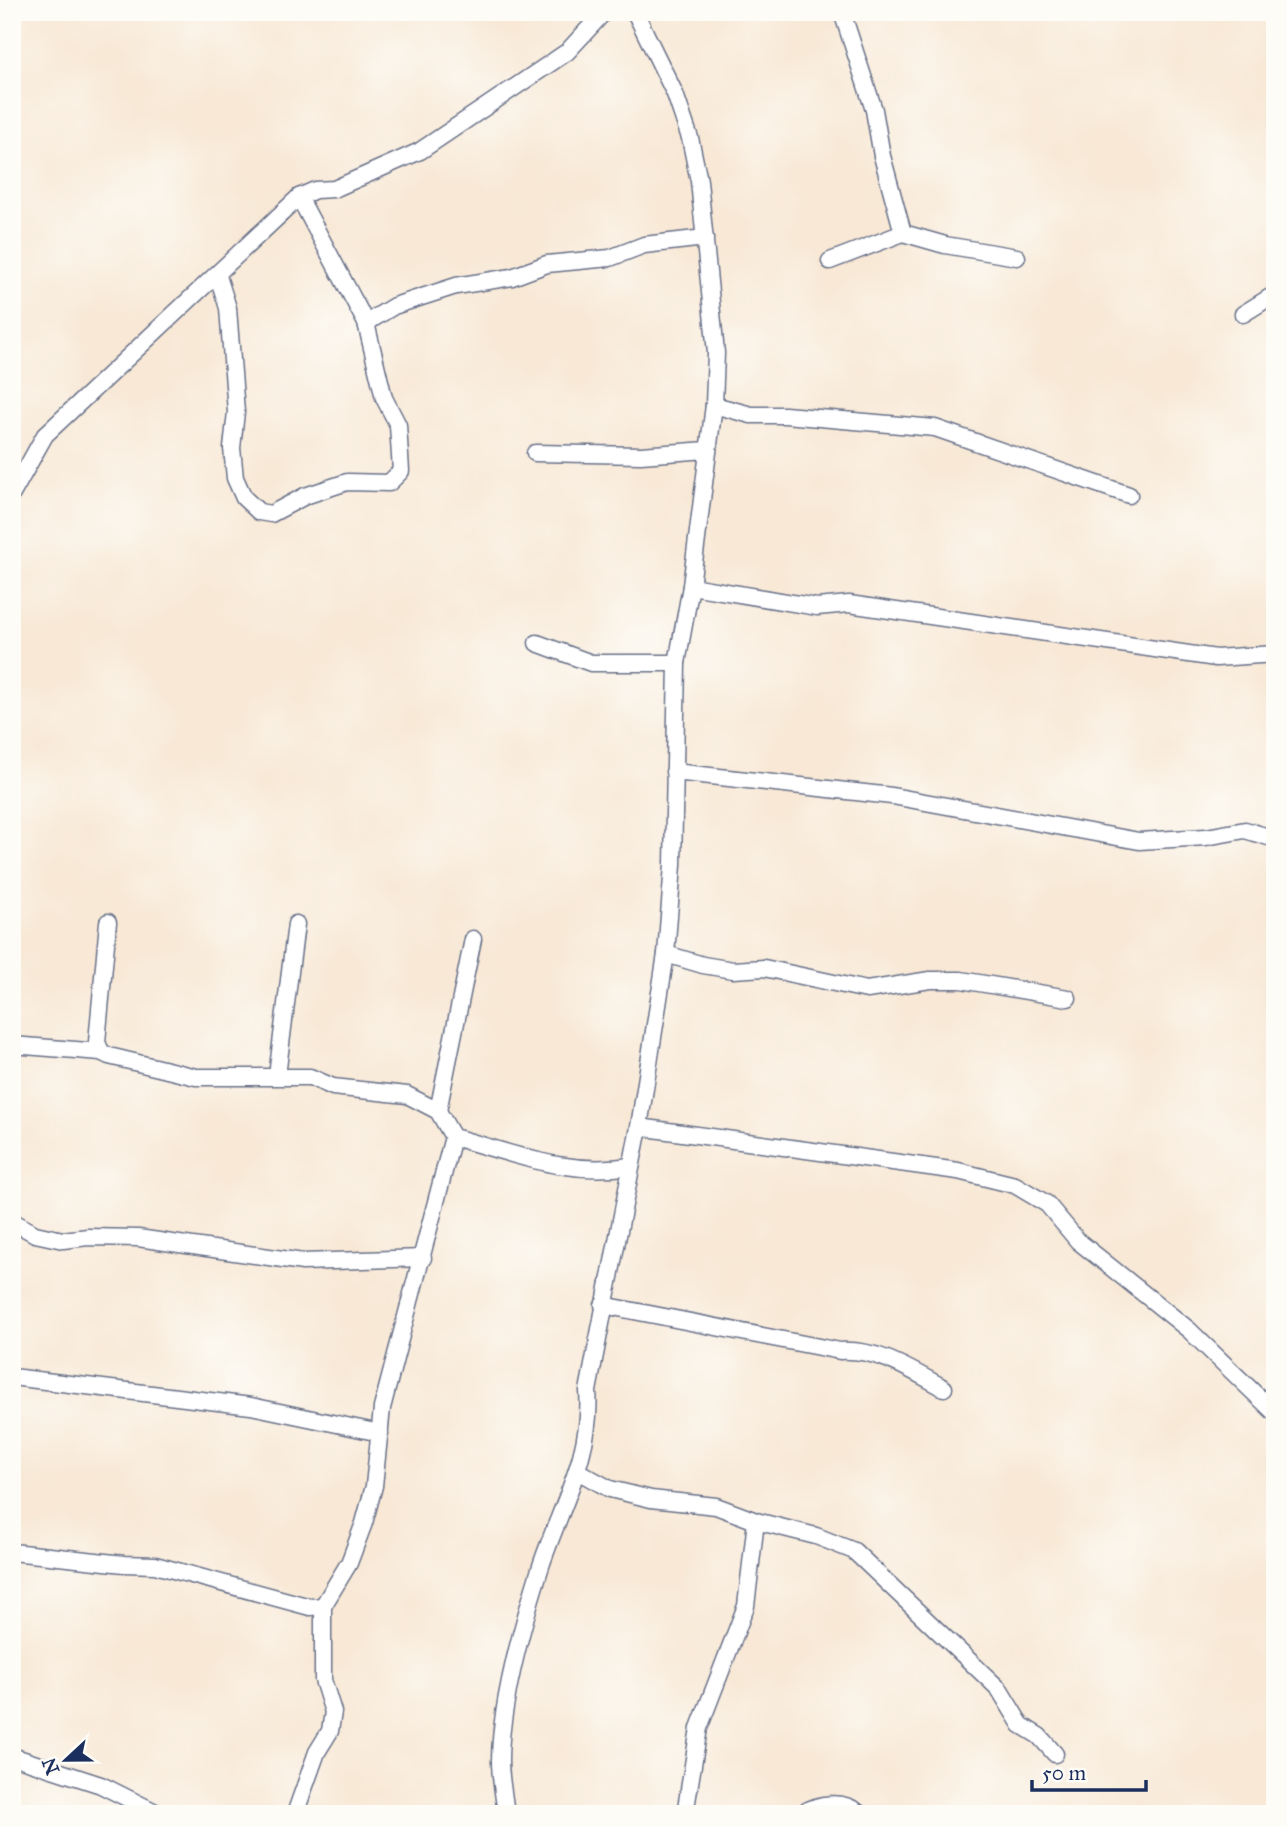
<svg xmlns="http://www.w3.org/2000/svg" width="1287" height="1826" font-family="'IM FELL Great Primer',serif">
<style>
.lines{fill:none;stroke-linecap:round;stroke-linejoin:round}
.street-casing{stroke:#687088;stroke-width:19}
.street{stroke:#fff;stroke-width:16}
</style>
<rect width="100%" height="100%" fill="#fdfcf7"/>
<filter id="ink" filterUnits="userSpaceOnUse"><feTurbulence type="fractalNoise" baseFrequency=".0143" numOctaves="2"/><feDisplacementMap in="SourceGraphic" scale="14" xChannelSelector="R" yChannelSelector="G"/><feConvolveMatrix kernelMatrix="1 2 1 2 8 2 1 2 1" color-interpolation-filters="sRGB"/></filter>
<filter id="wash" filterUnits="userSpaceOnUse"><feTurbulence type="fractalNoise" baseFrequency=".00686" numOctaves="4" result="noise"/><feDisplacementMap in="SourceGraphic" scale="28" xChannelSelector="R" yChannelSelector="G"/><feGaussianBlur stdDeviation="1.57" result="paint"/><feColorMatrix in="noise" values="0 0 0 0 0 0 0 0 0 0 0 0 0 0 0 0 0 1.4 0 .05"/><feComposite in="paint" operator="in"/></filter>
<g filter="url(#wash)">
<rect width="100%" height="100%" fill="#f8e8d5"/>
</g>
<g filter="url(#ink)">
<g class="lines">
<defs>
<g id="street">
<polyline points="842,12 874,110 882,156 903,233"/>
<polyline points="830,261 903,233 945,245 1017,257"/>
<polyline points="218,276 228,308 236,412 232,448 235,478 244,498 259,512 271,514 305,496 347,482 389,483 401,471 398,425 384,398 366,323 299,197"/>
<polyline points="1243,314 1275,294"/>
<polyline points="366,323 394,306 456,286 512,277 547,264 610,258 644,245 705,238"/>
<polyline points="714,405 751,415 785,415 935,428 1129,495"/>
<polyline points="535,453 641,455 707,450"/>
<polyline points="12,494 45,435 299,197 315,190 334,189 420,151 567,52 604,12"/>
<polyline points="691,586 817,607 849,604 1216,658 1275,654"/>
<polyline points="537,643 591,663 677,663"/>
<polyline points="674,772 892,796 1139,841 1206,837 1245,830 1275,839"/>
<path d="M108,922l-11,120 4,10 8,4 87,21h114l23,10 74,8 31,16 15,26c64,17 110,39 178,29"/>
<polyline points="666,954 703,965 733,970 764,968 867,990 930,980 961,980 1068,998"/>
<polyline points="12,1045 101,1052"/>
<polyline points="277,1076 296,924"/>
<polyline points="438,1111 473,939"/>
<polyline points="639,1127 958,1171 1015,1185 1047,1204 1078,1241 1189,1330 1275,1413"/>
<polyline points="12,1221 35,1234 63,1240 88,1237 138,1238 303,1262 423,1258"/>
<path d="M603,1305l237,46c40,-2 70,19 104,37"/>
<polyline points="12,1377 251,1406 380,1433"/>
<polyline points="579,1472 610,1489 651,1499 716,1506 756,1521 816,1536 854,1551 999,1689 1021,1725 1039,1736 1055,1754"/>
<polyline points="12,1552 124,1564 155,1565 310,1607 323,1606"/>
<polyline points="12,1756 101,1785 159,1814"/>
<polyline points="295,1814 317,1752 330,1731 333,1712 323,1680 323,1606 349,1563 364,1523 374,1486 382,1408 453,1137"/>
<path d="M506,1814c-2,-18 -6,-36 -6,-53 0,-56 23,-138 40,-192 19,-60 53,-114 48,-178l51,-264 27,-173 7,-89 4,-202 14,-77 23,-181 2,-52 -17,-172 -9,-43 -15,-44 -40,-82"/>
<polyline points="685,1814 699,1728 746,1606 756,1521"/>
<path d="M801,1814c17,-11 43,-15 59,0"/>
</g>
</defs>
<use href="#street" class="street-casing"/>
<use href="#street" class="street"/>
</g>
</g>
<rect width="1287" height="1826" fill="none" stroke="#fdfcf7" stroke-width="42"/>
<g transform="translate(66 1760) rotate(248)" stroke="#fdfcf7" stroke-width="5" paint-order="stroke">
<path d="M0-5L12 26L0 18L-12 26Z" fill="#1b2f5e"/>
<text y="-10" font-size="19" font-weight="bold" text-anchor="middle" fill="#1b2f5e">N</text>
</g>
<path d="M1032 1780v10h114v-10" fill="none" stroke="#1b2f5e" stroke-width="3.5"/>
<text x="1042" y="1780" font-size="21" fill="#1b2f5e" stroke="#fdfcf7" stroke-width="5" paint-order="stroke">50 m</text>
</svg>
